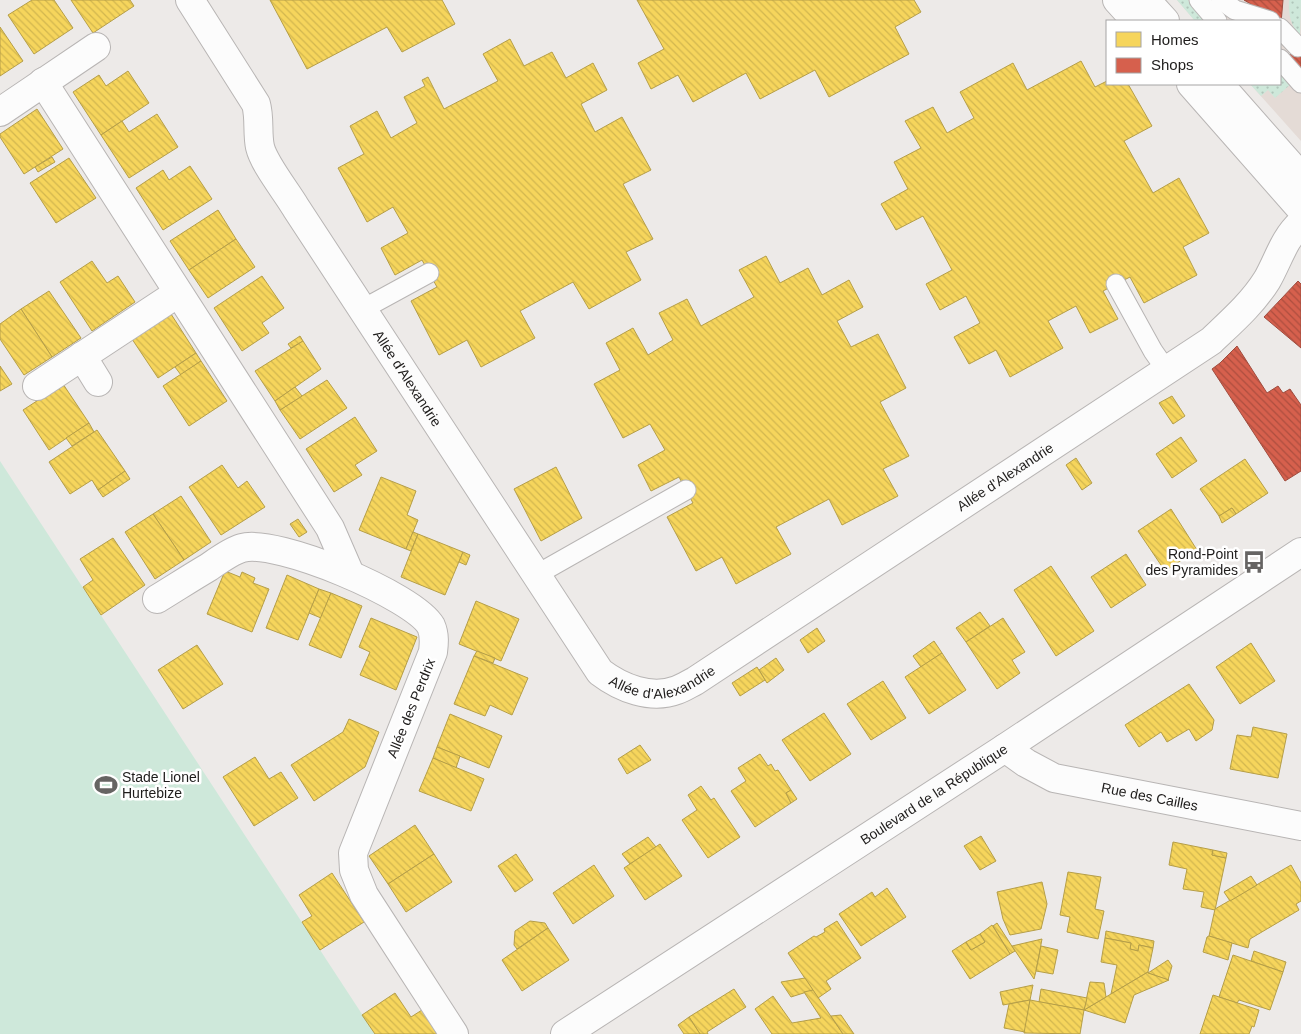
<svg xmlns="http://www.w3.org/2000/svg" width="1301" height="1034" font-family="Arial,sans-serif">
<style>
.built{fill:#e4dbd6}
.grass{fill:url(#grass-dots)}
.pitch{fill:#cee8da}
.homes{fill:url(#homes-back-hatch);stroke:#b59e48}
.shops{fill:url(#shops-back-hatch);stroke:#9f4c3e}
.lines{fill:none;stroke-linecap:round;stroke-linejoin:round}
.service-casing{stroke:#b8b5b4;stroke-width:21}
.minor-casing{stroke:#b8b5b4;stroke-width:30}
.secondary-casing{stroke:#b8b5b4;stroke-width:30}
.service{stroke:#fcfcfc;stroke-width:19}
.minor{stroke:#fcfcfc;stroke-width:28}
.secondary{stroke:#fcfcfc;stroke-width:28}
.labels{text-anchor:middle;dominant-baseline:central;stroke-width:5;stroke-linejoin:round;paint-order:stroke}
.street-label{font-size:14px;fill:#1e1c1b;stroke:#fff}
.poi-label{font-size:14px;fill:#1e1c1b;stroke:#fff;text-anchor:end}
</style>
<defs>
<pattern id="grass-dots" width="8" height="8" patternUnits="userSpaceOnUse" patternTransform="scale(1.25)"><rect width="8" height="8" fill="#cee8da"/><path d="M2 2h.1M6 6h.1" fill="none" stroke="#b0c6ba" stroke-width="1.8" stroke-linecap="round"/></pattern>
<pattern id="homes-back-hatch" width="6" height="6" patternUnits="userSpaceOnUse" patternTransform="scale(1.25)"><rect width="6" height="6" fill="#f6d55c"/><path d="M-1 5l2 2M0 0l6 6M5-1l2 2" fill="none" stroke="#d2b64f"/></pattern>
<pattern id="shops-back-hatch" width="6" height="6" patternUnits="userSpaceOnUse" patternTransform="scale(1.25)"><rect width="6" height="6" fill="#d6604d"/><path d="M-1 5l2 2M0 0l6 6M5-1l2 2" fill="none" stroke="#ad4e3f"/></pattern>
</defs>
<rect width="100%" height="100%" fill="#edeae8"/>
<polygon class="built" points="1177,0 1301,0 1301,141 1250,84 1280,84 1280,21 1195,21"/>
<g class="grass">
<polygon points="1177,0 1188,0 1206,21 1195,21"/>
<path d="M1289,0h12l-1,37c-9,-12 -12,-22 -11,-37z"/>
<polygon points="1280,72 1291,84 1275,98 1268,90 1261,96 1250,84 1280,84"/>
</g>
<polygon class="pitch" points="0,461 375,1034 0,1034"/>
<g class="homes">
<polygon points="32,0 54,0 73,28 34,54 8,15"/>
<polygon points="71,0 130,0 134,6 93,33"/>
<polygon points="270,0 442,0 455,24 402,52 387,27 307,69"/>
<polygon points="637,0 914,0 921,12 895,27 909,54 829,97 815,70 760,99 746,73 693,102 678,75 651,89 638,63 664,49"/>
<polygon points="0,27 23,61 0,76"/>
<polygon points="510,39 524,66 552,52 566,78 593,63 607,90 581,104 595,132 622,117 651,170 623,184 653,239 626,252 641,280 589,309 573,282 520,311 535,338 481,367 467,340 439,355 411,301 437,287 422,260 395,275 381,248 408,233 393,207 367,222 338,168 364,154 350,126 377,111 391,138 417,123 404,97 425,86 422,80 428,77 444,109 498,81 483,54"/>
<polygon points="1081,61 1095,87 1107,81 1107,84 1128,84 1152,126 1124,141 1153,193 1179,178 1209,233 1183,247 1197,275 1144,303 1130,277 1103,291 1118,319 1090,333 1076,306 1048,321 1063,348 1010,377 996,350 969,364 954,337 980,323 966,296 940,310 926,284 952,270 923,216 896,230 881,204 908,189 894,162 921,148 905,121 933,107 947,133 974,118 960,92 1013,63 1027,90"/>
<polygon points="128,71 149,103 101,135 73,92 99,75 106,86"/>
<polygon points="37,109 63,149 24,174 0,137 0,134"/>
<polygon points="157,114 178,147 129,178 101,135 122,121 129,132"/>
<polygon points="52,157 55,162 38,172 35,167"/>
<polygon points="69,158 96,198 56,223 30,183"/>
<polygon points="190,166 212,199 163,230 136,188 163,170 169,180"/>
<polygon points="218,210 236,239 189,270 170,241"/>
<polygon points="236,239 255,267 208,298 189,270"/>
<polygon points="766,256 780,283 808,268 822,295 849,280 863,307 837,321 851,347 878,334 906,388 880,402 909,456 883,469 898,496 842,525 829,499 776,527 791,554 736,584 722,557 696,571 667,517 693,503 679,477 651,491 638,465 665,450 650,424 623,438 594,384 620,370 606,343 633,328 648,355 673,340 659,313 687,299 701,326 754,297 739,270"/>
<polygon points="92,261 107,283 118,276 135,302 92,331 60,282"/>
<polygon points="262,276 284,308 262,323 269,333 242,351 214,308"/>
<polygon points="49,291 81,338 52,357 21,309"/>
<polygon points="21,309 52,357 24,375 0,339 0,324"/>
<polygon points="171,314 196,353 158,378 132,339"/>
<polygon points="300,336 303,341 291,348 288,344"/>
<polygon points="303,341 321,369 275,401 255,371"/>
<polygon points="196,353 201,361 181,375 175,367"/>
<polygon points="201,361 227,401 189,426 163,386"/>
<polygon points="0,366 12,384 0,391"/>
<polygon points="327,380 347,408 300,439 280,410"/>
<polygon points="63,384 89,423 49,450 23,410"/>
<polygon points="295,387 302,396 280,410 275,401"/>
<polygon points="1172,396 1185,416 1173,424 1159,403"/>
<polygon points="355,417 377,451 355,465 362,475 334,492 306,449"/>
<polygon points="89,423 94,432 72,446 66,438"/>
<polygon points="97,430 125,471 98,490 92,480 70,494 49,462"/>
<polygon points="1181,437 1197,461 1172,478 1156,454"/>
<polygon points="1076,458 1092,483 1082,490 1066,465"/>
<polygon points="1245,459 1268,493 1236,514 1232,508 1219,516 1200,489"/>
<polygon points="222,465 238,488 247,481 265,507 221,535 189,487"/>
<polygon points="556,467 582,518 541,541 514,489"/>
<polygon points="125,471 130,479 103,497 98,490"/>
<polygon points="381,477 416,491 407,515 418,520 406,549 359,530"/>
<polygon points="181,496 211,542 184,560 153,514"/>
<polygon points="1232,508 1236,514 1222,523 1219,516"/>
<polygon points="1171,509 1197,550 1165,571 1138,531"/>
<polygon points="153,514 184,560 155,579 125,532"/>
<polygon points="298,519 307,532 299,537 290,524"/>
<polygon points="413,532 418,534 411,551 406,549"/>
<polygon points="418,534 463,552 445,595 401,577"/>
<polygon points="113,538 145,585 101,615 83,587 93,580 80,559"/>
<polygon points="463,552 470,555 466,565 459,562"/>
<polygon points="1126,554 1146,585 1111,608 1091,577"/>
<polygon points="1051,566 1094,631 1056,656 1014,590"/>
<polygon points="225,571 240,577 242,572 255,578 253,583 269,589 252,632 207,614"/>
<polygon points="287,575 319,589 298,640 266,628"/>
<polygon points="319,589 331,593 321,618 309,613"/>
<polygon points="331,593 362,606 341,658 309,645"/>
<polygon points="476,601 519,619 501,661 459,644"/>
<polygon points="980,612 990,626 966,642 956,628"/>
<polygon points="371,618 417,637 396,690 360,675 370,652 359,647"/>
<polygon points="1003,618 1025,652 1012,660 1020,673 997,689 966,642"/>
<polygon points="817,628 825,641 808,653 800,640"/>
<polygon points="934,641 942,653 921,667 913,656"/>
<polygon points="1251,643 1275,681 1240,704 1216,667"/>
<polygon points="197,645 223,684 183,709 158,670"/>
<polygon points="477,651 495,658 493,663 474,656"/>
<polygon points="942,653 966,690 929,714 905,677"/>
<polygon points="474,656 528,678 512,715 490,705 485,716 454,704"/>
<polygon points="776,658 784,670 767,683 759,670"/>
<polygon points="757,667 765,680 740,696 732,683"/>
<polygon points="883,681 906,718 871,740 847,704"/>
<polygon points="1189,684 1214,720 1212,730 1196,741 1189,729 1167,742 1161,732 1139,747 1125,725"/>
<polygon points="824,713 851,754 810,781 782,740"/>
<polygon points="450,714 502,736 489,768 437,747"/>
<polygon points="349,719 379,732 365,767 314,801 291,765 343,732"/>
<polygon points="1253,727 1287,734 1278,778 1230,769 1237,735 1251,737"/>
<polygon points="640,745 651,760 627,774 618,759"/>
<polygon points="437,747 460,756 456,768 433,758"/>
<polygon points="760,754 768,766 771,764 775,771 778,770 791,790 786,793 791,803 755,827 731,791 746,781 738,768"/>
<polygon points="255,757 269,779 281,772 298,798 254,826 223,777"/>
<polygon points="433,758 484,779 471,811 419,791"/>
<polygon points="701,786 711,800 714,798 740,837 708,858 682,820 697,810 688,795"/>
<polygon points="791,790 797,799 791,803 786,793"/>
<polygon points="415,825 434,854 388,884 369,856"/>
<polygon points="981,836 996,861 980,870 964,846"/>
<polygon points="648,837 656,847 630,864 622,854"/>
<polygon points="1173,842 1213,850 1212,855 1226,858 1215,910 1201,907 1204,892 1183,889 1187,869 1169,865"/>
<polygon points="660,844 682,876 645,900 624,868"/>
<polygon points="1213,850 1227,853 1226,858 1212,855"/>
<polygon points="434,854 452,882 406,912 388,884"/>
<polygon points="516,854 533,880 515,892 498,866"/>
<polygon points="594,865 614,896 573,924 553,893"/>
<polygon points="1291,865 1301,883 1301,901 1296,904 1299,910 1250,939 1248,948 1209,936 1215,909"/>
<polygon points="1068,872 1101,877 1095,909 1104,911 1098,939 1067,932 1070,917 1060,915"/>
<polygon points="332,873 364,922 320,950 302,922 312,916 299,895"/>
<polygon points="1251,876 1257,885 1230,901 1224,892"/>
<polygon points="1042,882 1047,904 1041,929 1010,935 1003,919 997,892"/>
<polygon points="887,888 906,917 861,946 839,914 872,892 875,897"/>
<polygon points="530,921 545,923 548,928 517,949 514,945 515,931"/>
<polygon points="837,921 861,958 826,981 831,989 818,998 788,953 814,936 816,937 825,932 824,929"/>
<polygon points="997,923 1015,951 1010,954 993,926"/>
<polygon points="992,925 1010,954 970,979 952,951 966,942 971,950 985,942 980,934"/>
<polygon points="548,928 569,960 522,991 502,960"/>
<polygon points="1106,931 1154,941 1153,948 1139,945 1138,951 1130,949 1131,943 1105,938"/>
<polygon points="980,934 985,942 971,950 966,942"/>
<polygon points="1209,936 1232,943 1228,960 1203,952 1207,937"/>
<polygon points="1105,938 1131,943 1130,949 1138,951 1139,945 1153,948 1148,972 1111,994 1117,965 1101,962"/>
<polygon points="1042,939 1036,971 1034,979 1012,946"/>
<polygon points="1041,946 1058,950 1053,974 1036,971"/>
<polygon points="1254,951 1286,962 1283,972 1251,961"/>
<polygon points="1233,955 1283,972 1270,1010 1239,1000 1237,1003 1219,997"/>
<polygon points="1168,960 1172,966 1168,980 1148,973"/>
<polygon points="1148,972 1148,973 1169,980 1134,995 1125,1023 1084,1010"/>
<polygon points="805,978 813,990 791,997 781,982"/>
<polygon points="1090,982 1104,983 1106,997 1084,1010"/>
<polygon points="1033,985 1030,1000 1003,1005 1000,992"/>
<polygon points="734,989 746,1007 707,1032 708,1034 700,1034 689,1017"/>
<polygon points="1041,989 1087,998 1084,1010 1039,1002"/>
<polygon points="813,990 843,1034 772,1034 755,1009 773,996 792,1023 821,1018 804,992"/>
<polygon points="395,993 411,1017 422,1010 437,1034 375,1034 362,1015"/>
<polygon points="1213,995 1259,1010 1254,1027 1252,1026 1249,1034 1200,1034"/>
<polygon points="1030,1000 1025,1032 1004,1028 1009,1004"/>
<polygon points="1030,1000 1084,1010 1080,1034 1024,1033"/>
<polygon points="841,1015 854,1034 843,1034 831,1016"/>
<polygon points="689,1017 700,1034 684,1034 678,1025"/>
</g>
<g class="shops">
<polygon points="1244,0 1283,0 1281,23 1276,19"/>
<polygon points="1301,45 1301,71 1288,56"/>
<polygon points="1298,281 1301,284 1301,348 1264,317"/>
<polygon points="1237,346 1267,393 1278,386 1283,393 1290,389 1301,405 1301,471 1285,481 1212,369 1220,363"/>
</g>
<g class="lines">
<defs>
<g id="service">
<polyline points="1199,0 1217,21"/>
<polyline points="1221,0 1235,10 1270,21"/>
<polyline points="1280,28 1298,47"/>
<polyline points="1280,59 1301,83"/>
<polyline points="1116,284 1153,351 1167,371"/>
<polyline points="363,309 429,273"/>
<polyline points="536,575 686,490"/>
</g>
<g id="minor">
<path id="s1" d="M190,0l66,104c4,14 1,29 4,43 4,17 26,44 36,61l304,464c21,16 51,28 77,18 6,-2 12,-6 18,-9l516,-340c20,-19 41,-37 56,-61 11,-19 17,-42 34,-57"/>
<polyline points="43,82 330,528 350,574"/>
<polyline points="0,112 96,47"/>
<polyline points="82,356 98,382"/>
<polyline points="37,386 178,293"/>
<path d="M157,599c18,-11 35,-22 52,-32 10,-7 22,-16 33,-19 34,-10 172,48 189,78 4,9 3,18 2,26l-80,201 1,17 10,25 90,139"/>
<path id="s2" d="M1005,748l21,15 28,15 247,48"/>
<path id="s3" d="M565,1034l440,-286 296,-196"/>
</g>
<g id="secondary">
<polyline points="1117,0 1136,21"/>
<polyline points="1146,0 1165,21"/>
<polyline points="1191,84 1301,209"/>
<polyline points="1219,84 1301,177"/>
</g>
</defs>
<use href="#service" class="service-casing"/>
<use href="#minor" class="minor-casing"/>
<use href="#secondary" class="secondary-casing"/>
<use href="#service" class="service"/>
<use href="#minor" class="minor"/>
<use href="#secondary" class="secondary"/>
</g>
<defs>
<symbol id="bus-bare" viewBox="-9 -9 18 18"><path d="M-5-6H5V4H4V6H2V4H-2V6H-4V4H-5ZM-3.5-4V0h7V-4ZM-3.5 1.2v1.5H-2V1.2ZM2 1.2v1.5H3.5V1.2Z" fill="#666463" stroke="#fff" stroke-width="2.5" paint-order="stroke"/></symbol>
<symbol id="stadium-bare" viewBox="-9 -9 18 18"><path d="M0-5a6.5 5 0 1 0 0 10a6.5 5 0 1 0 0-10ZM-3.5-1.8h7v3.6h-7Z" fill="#666463" stroke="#fff" stroke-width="2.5" paint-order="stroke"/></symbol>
</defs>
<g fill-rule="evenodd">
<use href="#bus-bare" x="1238" y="546" width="32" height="32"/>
<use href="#stadium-bare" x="90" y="769" width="32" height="32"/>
</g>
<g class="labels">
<g class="street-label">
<text stroke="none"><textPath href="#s1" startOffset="441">Allée d'Alexandrie</textPath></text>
<text stroke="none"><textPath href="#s1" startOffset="1266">Allée d'Alexandrie</textPath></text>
<text stroke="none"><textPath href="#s1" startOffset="861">Allée d'Alexandrie</textPath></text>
<text transform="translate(411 708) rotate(-68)">Allée des Perdrix</text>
<text stroke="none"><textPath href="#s3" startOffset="440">Boulevard de la République</textPath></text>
<text stroke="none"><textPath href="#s2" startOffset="155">Rue des Cailles</textPath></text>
</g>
<g class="poi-label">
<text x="1238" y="554">Rond-Point<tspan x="1238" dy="16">des Pyramides</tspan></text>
<text x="122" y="777" text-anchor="start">Stade Lionel<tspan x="122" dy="16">Hurtebize</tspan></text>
</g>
</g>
<rect x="1106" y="20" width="175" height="65" fill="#ffffff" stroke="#a5a4a4"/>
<rect x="1116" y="32" width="25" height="15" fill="#f6d55c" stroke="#a5a4a4"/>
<text x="1151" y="45" font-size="15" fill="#1e1c1b">Homes</text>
<rect x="1116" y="58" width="25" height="15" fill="#d6604d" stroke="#a5a4a4"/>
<text x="1151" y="70" font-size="15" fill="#1e1c1b">Shops</text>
</svg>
